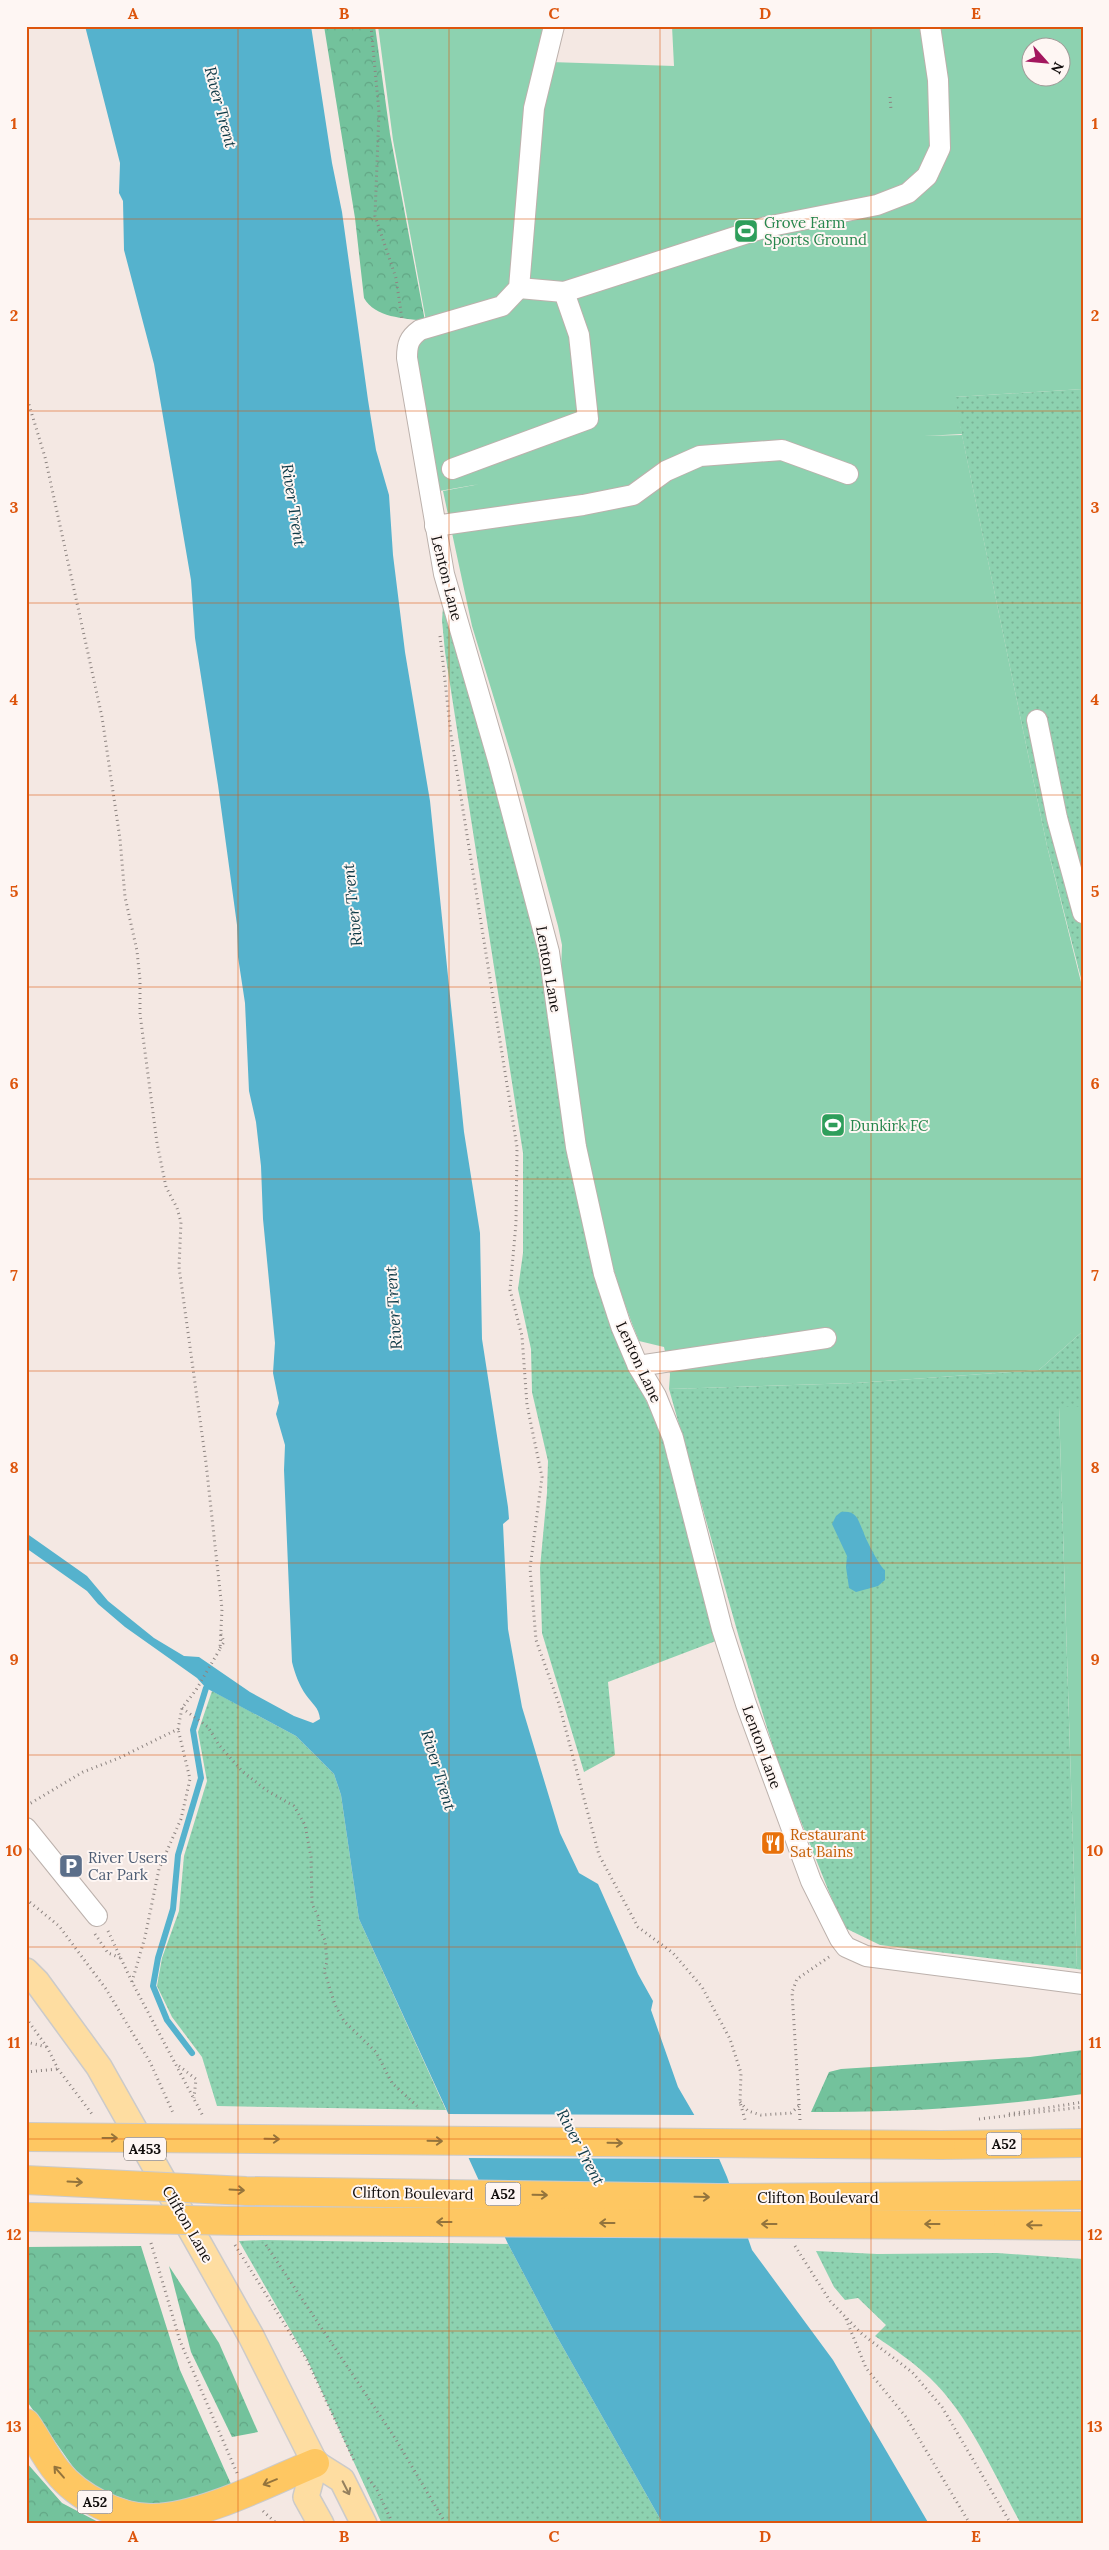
<svg xmlns="http://www.w3.org/2000/svg" width="1109" height="2550" font-family="Lora,serif">
<style>
.grass{fill:url(#grass-dots)}
.forest{fill:url(#forest-crowns)}
.park{fill:#8dd2b0;fill-rule:evenodd}
.water{fill:#55b2cd}
.pier{fill:#f4e8e3}
.lines{fill:none;stroke-linecap:round;stroke-linejoin:round}
.stream{stroke:#55b2cd;stroke-width:6}
.minor-casing{stroke:#bcb1ac;stroke-width:22}
.major-casing{stroke:#cbcaca;stroke-width:28}
.highway-casing{stroke:#cbcaca;stroke-width:30}
.path{stroke:#8d8481;stroke-width:3;stroke-dasharray:1 4;stroke-linecap:butt}
.minor{stroke:#fff;stroke-width:20}
.major{stroke:#fedda1;stroke-width:25}
.highway{stroke:#fec762;stroke-width:28}
.highway-bridge-casing{stroke:#cbcaca;stroke-width:30;stroke-linecap:butt}
.highway-bridge{stroke:#fec762;stroke-width:28}
.oneway{stroke:#94743c}
.oneway2{stroke:#94805e}
.grid{fill:none;stroke:#dd550c;stroke-width:1;stroke-opacity:0.55}
.labels{text-anchor:middle;dominant-baseline:central;stroke-width:4;stroke-linejoin:round;paint-order:stroke}
.shield{fill:#fef6f3;stroke:#595452;stroke-width:1}
.shield-label{font-size:14px;font-weight:bold;fill:#120e0d}
.leisure-label{font-size:15px;fill:#27864d;stroke:#fef6f3;text-anchor:start}
.street-label{font-size:15px;fill:#120e0d;stroke:#fef6f3}
.food-label{font-size:15px;fill:#c56008;stroke:#fef6f3;text-anchor:start}
.service-label{font-size:15px;fill:#4e5e75;stroke:#fef6f3;text-anchor:start}
.water-label{font-size:16px;font-style:italic;fill:#0f3a47;stroke:#fef6f3}
.neatline{fill:none;stroke:#dd550c;stroke-width:2}
.grid-label{font-size:16px;text-anchor:middle;font-weight:bold;fill:#dd550c}
</style>
<defs>
<pattern id="grass-dots" width="8" height="8" patternUnits="userSpaceOnUse" patternTransform="scale(1.25)"><rect width="8" height="8" fill="#8dd2b0"/><path d="M2 2h.1M6 6h.1" fill="none" stroke="#79b396" stroke-width="1.8" stroke-linecap="round"/></pattern>
<pattern id="forest-crowns" width="20" height="18" patternUnits="userSpaceOnUse" patternTransform="scale(1.25)"><rect width="20" height="18" fill="#73c29c"/><path d="M2 6a3 3 0 1 1 6 0M12 15a3 3 0 1 1 6 0" fill="none" stroke="#62a685"/></pattern>
</defs>
<rect width="100%" height="100%" fill="#f4e8e3"/>
<g class="grass">
<polygon points="1083,389 1083,986 1047,846 954,397"/>
<polygon points="444,596 542,960 635,1378 659,1427 721,1639 608,1682 615,1755 584,1772 542,1633 540,1568 547,1493 548,1461 532,1392 531,1349 518,1289 523,1253 523,1153 445,652 442,620"/>
<polygon points="1083,1331 1083,1407 1059,1408 1077,1969 880,1945 843,1927 780,1769 740,1641 669,1389 856,1383 1039,1370"/>
<polygon points="212,1691 296,1736 334,1774 341,1795 359,1919 446,2110 217,2106 202,2057 172,2017 157,1986 162,1958 179,1911 184,1856 207,1781 198,1732"/>
<polygon points="263,2240 508,2244 556,2335 663,2524 382,2524 307,2359 239,2241"/>
<path d="M816,2251l61,3 120,-1 86,6v265h-62c-26,-48 -52,-109 -91,-146 -17,-16 -36,-29 -55,-42l11,-11 -28,-27 -13,2 -11,-13z"/>
</g>
<g class="forest">
<path d="M324,26h51l15,108 35,187c-21,-3 -50,-3 -61,-23l-9,-80z"/>
<path d="M1083,2050v44c-91,13 -180,19 -272,18l18,-40 12,-3 189,-12z"/>
<polygon points="141,2246 180,2370 231,2484 203,2498 166,2505 140,2504 113,2495 88,2484 73,2467 26,2400 26,2247"/>
<polygon points="169,2266 219,2343 258,2432 232,2437 191,2352"/>
<polygon points="26,2462 62,2503 102,2524 26,2524"/>
</g>
<g class="park">
<path d="M378,26h181l-9,36 124,4 -2,-40h411v363l-128,8 7,37 -38,2 38,-1 85,411 36,144v341l-44,39 -183,13 -187,6 1,-15 -6,-27 -25,-6c-49,-117 -61,-247 -78,-371l1,-25 -4,-19 -41,-152 -45,-148 -29,-135 37,-7 -58,10 -25,-145 9,-18 20,-10 -33,-181zM1032,48h30v30h-30z"/>
<polygon points="1059,1407 1083,1407 1083,1970 1077,1969"/>
</g>
<g class="water">
<path d="M85,26h226l21,137 10,49 26,188 8,50 13,45 4,60 12,97 25,149 34,331 16,101 2,106 26,168 1,12 -6,5 5,105 14,78 38,126 19,40 19,11 40,90 15,27 -2,9 27,77 39,67 10,23 25,73 81,110 96,164h-266l-107,-189 -48,-91 -149,-325 -18,-124 -7,-21 -38,-38 -90,-48 -9,-10 -72,-51 -27,-23 -11,-13 -61,-43v-15l61,43 21,25 46,37 30,18 15,1 51,35 44,24 19,7 7,-4c-1,-12 -8,-15 -14,-24 -7,-10 -11,-21 -14,-33l-8,-192 1,-25 -9,-31 3,-11 -6,-30 2,-30 -12,-124 -2,-53 -5,-44 -7,-31 -4,-88 -7,-46 -1,-32 -19,-140 -23,-147 -4,-58 -37,-216 -30,-114 -1,-49 -4,-8 1,-30z"/>
<path d="M841,1512c16,-2 17,8 22,19 2,7 17,36 22,39v10l-7,6 -22,6 -7,-4 -3,-21 1,-11 -15,-32 4,-8z"/>
</g>
<polygon class="pier" points="445,2114 696,2115 722,2159 465,2158"/>
<g class="lines">
<polyline class="stream" points="192,2053 167,2020 153,1986 158,1958 173,1909 178,1855 201,1778 193,1730 206,1688"/>
<defs>
<g id="minor">
<path d="M554,26l-20,82 -15,180 -17,18 -82,24c-11,8 -13,14 -13,28l37,216 54,186 51,192 27,195 28,127 17,52 17,40 18,30 17,42 49,191 24,75 65,177 29,58 6,8 20,9 217,28"/>
<polyline points="564,292 766,227 877,205 908,193 927,176 940,148 938,80 930,26"/>
<polyline points="452,469 588,419 579,335 564,292 519,288"/>
<polyline points="435,526 583,505 633,495 666,471 700,456 782,450 848,474"/>
<polyline points="1037,720 1057,818 1083,913"/>
<polyline points="638,1366 826,1338"/>
<polyline points="26,1828 97,1916"/>
</g>
<g id="major">
<polyline points="26,1971 37,1982 99,2067 251,2336 315,2463 342,2480 364,2524"/>
<polyline points="315,2463 306,2497 321,2524"/>
</g>
<g id="highway">
<polyline points="941,2145 1083,2143"/>
<polyline points="981,2196 1083,2195"/>
<polyline points="981,2225 1083,2226"/>
<path d="M26,2423c11,15 19,34 31,48 20,26 63,48 96,47 50,-1 116,-36 162,-55"/>
</g>
</defs>
<use href="#minor" class="minor-casing"/>
<use href="#major" class="major-casing"/>
<use href="#highway" class="highway-casing"/>
<g class="path">
<polyline points="371,26 379,112 375,216 396,278 402,319"/>
<polyline points="890,97 891,110"/>
<polyline points="26,395 45,457 102,717 120,839 125,897 137,951 140,980 140,1014 157,1143 166,1187 177,1208 181,1222 179,1267 206,1463 222,1609 220,1649 196,1690 182,1708 178,1729 119,1758 83,1772 26,1806"/>
<polyline points="440,636 451,735 517,1147 516,1223 510,1290 522,1336 527,1405 542,1477 530,1568 536,1640 559,1704 599,1855 638,1927 673,1953 702,1987 730,2039 741,2073 740,2102 745,2120"/>
<polyline points="220,1648 224,1642 221,1634"/>
<polyline points="182,1708 208,1727 219,1745 242,1771 266,1790 294,1806 305,1825 311,1857 312,1904 319,1918 319,1929 325,1940 327,1962 324,1970 335,2005 344,2021 376,2052 392,2083 417,2106"/>
<polyline points="26,1899 59,1926 106,1989 150,2062 174,2115"/>
<polyline points="108,1931 132,1982 203,2116"/>
<polyline points="95,1934 108,1953 121,1958"/>
<polyline points="132,1982 145,1937 159,1869 181,1819 190,1779 178,1729"/>
<polyline points="26,2018 47,2047 58,2069 92,2114"/>
<polyline points="26,2042 47,2047"/>
<polyline points="179,2066 196,2079 194,2098"/>
<polyline points="26,2072 58,2069"/>
<polyline points="740,2102 748,2111 761,2115 791,2113 800,2105"/>
<polyline points="1009,2114 1083,2102"/>
<polyline points="979,2119 1083,2107"/>
<polyline points="800,2120 792,1992 797,1979 829,1957"/>
<polyline points="151,2243 180,2341 237,2473"/>
<polyline points="235,2245 307,2360 354,2460"/>
<polyline points="266,2245 395,2438 446,2524"/>
<polyline points="795,2246 830,2301 862,2334 912,2372 942,2407 1011,2524"/>
<polyline points="846,2319 866,2368 906,2417 970,2524"/>
<polyline points="368,2478 377,2490 393,2524"/>
<polyline points="263,2511 277,2524"/>
</g>
<use href="#minor" class="minor"/>
<use href="#major" class="major"/>
<use href="#highway" class="highway"/>
<defs>
<g id="highway-bridge">
<polyline points="26,2137 941,2145"/>
<polyline points="26,2180 246,2191 719,2198 981,2196"/>
<polyline points="26,2217 241,2221 981,2225"/>
</g>
</defs>
<use href="#highway-bridge" class="highway-bridge-casing"/>
<use href="#highway-bridge" class="highway-bridge"/>
</g>
<defs><path id="oneway-shaft" d="M-6 0H5M1.5-3L5.5 0L1.5 3" fill="none" stroke-width="1.6" stroke-linecap="round" stroke-linejoin="round" transform="scale(1.25)"/></defs>
<g class="oneway">
<use href="#oneway-shaft" transform="translate(110 2138)"/>
<use href="#oneway-shaft" transform="translate(272 2139) rotate(1)"/>
<use href="#oneway-shaft" transform="translate(435 2141) rotate(1)"/>
<use href="#oneway-shaft" transform="translate(615 2143) rotate(1)"/>
<use href="#oneway-shaft" transform="translate(75 2182) rotate(3)"/>
<use href="#oneway-shaft" transform="translate(237 2190) rotate(3)"/>
<use href="#oneway-shaft" transform="translate(540 2195) rotate(1)"/>
<use href="#oneway-shaft" transform="translate(702 2197) rotate(1)"/>
<use href="#oneway-shaft" transform="translate(444 2222) rotate(-180)"/>
<use href="#oneway-shaft" transform="translate(607 2223) rotate(-180)"/>
<use href="#oneway-shaft" transform="translate(769 2224) rotate(-180)"/>
<use href="#oneway-shaft" transform="translate(932 2224) rotate(-180)"/>
<use href="#oneway-shaft" transform="translate(1034 2225) rotate(-179)"/>
<use href="#oneway-shaft" transform="translate(59 2472) rotate(-131)"/>
<use href="#oneway-shaft" transform="translate(270 2482) rotate(158)"/>
</g>
<use class="oneway2" href="#oneway-shaft" transform="translate(346 2488) rotate(63)"/>
<path class="grid" d="M238,26v2498M449,26v2498M660,26v2498M871,26v2498M26,219h1057M26,411h1057M26,603h1057M26,795h1057M26,987h1057M26,1179h1057M26,1371h1057M26,1563h1057M26,1755h1057M26,1947h1057M26,2139h1057M26,2331h1057"/>
<defs>
<symbol id="stadium-square" viewBox="-11 -11 22 22"><rect x="-9" y="-9" width="18" height="18" rx="4" fill="#2e9e5b" stroke="#fef6f3"/><path d="M0-5a6.5 5 0 1 0 0 10a6.5 5 0 1 0 0-10ZM-3.5-1.8h7v3.6h-7Z" fill="#fff"/></symbol>
<symbol id="restaurant-square" viewBox="-11 -11 22 22"><rect x="-9" y="-9" width="18" height="18" rx="4" fill="#e8710a" stroke="#fef6f3"/><path d="M-5-6h1v4h1v-4h1v4h1v-4h1v5L-1.5 .5V6h-2V.5L-5-1ZM5-6V6H3V1.5H1.5Q1.5-4 5-6Z" fill="#fff"/></symbol>
<symbol id="parking-square" viewBox="-11 -11 22 22"><rect x="-9" y="-9" width="18" height="18" rx="4" fill="#5c6f8a" stroke="#fef6f3"/><path d="M-3.5-5.5H1a3.5 3.5 0 0 1 0 7H-1V5.5H-3.5ZM-1-3.4V-.6H.8a1.4 1.4 0 0 0 0-2.8Z" fill="#fff"/></symbol>
</defs>
<g fill-rule="evenodd">
<use href="#stadium-square" x="732" y="217" width="28" height="28"/>
<use href="#stadium-square" x="819" y="1111" width="28" height="28"/>
<use href="#restaurant-square" x="759" y="1829" width="28" height="28"/>
<use href="#parking-square" x="57" y="1852" width="28" height="28"/>
</g>
<g class="labels">
<g class="shield">
<rect x="986.5" y="2132.5" width="35" height="23" rx="4"/>
<rect x="124" y="2137.5" width="42" height="23" rx="4"/>
<rect x="485.5" y="2182.5" width="35" height="23" rx="4"/>
<rect x="77.5" y="2490.5" width="35" height="23" rx="4"/>
</g>
<g class="shield-label">
<text x="1004" y="2144">A52</text>
<text x="145" y="2149">A453</text>
<text x="503" y="2194">A52</text>
<text x="95" y="2502">A52</text>
</g>
<g class="leisure-label">
<text x="764" y="222">Grove Farm<tspan x="764" dy="17">Sports Ground</tspan></text>
<text x="850" y="1125">Dunkirk FC</text>
</g>
<g class="street-label">
<text transform="translate(447 578) rotate(76)">Lenton Lane</text>
<text transform="translate(549 969) rotate(80)">Lenton Lane</text>
<text transform="translate(639 1362) rotate(65)">Lenton Lane</text>
<text transform="translate(762 1747) rotate(70)">Lenton Lane</text>
<text transform="translate(413 2193) rotate(1)">Clifton Boulevard</text>
<text x="818" y="2197">Clifton Boulevard</text>
<text transform="translate(188 2224) rotate(60)">Clifton Lane</text>
</g>
<g class="food-label">
<text x="790" y="1834">Restaurant<tspan x="790" dy="17">Sat Bains</tspan></text>
</g>
<g class="service-label">
<text x="88" y="1857">River Users<tspan x="88" dy="17">Car Park</tspan></text>
</g>
<g class="water-label">
<text transform="translate(221 107) rotate(75)">River Trent</text>
<text transform="translate(294 505) rotate(81)">River Trent</text>
<text transform="translate(352 905) rotate(-96)">River Trent</text>
<text transform="translate(393 1308) rotate(-94)">River Trent</text>
<text transform="translate(439 1770) rotate(73)">River Trent</text>
<text transform="translate(581 2147) rotate(62)">River Trent</text>
</g>
</g>
<rect width="1109" height="2550" fill="none" stroke="#fef6f3" stroke-width="55"/>
<g transform="translate(1046 62) rotate(117)"><circle r="24" fill="#fef6f3" stroke="#a09997"/>
<path d="M0-4L9 19L0 12L-9 19Z" fill="#a3175e"/>
<text y="-8" font-size="14" font-weight="bold" text-anchor="middle" fill="#120e0d">N</text>
</g>
<rect x="28" y="28" width="1054" height="2494" class="neatline"/>
<g class="grid-label">
<text x="133" y="19">A</text>
<text x="344" y="19">B</text>
<text x="554" y="19">C</text>
<text x="765" y="19">D</text>
<text x="976" y="19">E</text>
<text x="14" y="129">1</text>
<text x="1095" y="129">1</text>
<text x="14" y="321">2</text>
<text x="1095" y="321">2</text>
<text x="14" y="513">3</text>
<text x="1095" y="513">3</text>
<text x="14" y="705">4</text>
<text x="1095" y="705">4</text>
<text x="14" y="897">5</text>
<text x="1095" y="897">5</text>
<text x="14" y="1089">6</text>
<text x="1095" y="1089">6</text>
<text x="14" y="1281">7</text>
<text x="1095" y="1281">7</text>
<text x="14" y="1473">8</text>
<text x="1095" y="1473">8</text>
<text x="14" y="1665">9</text>
<text x="1095" y="1665">9</text>
<text x="14" y="1856">10</text>
<text x="1095" y="1856">10</text>
<text x="14" y="2048">11</text>
<text x="1095" y="2048">11</text>
<text x="14" y="2240">12</text>
<text x="1095" y="2240">12</text>
<text x="14" y="2432">13</text>
<text x="1095" y="2432">13</text>
<text x="133" y="2542">A</text>
<text x="344" y="2542">B</text>
<text x="554" y="2542">C</text>
<text x="765" y="2542">D</text>
<text x="976" y="2542">E</text>
</g>
</svg>
